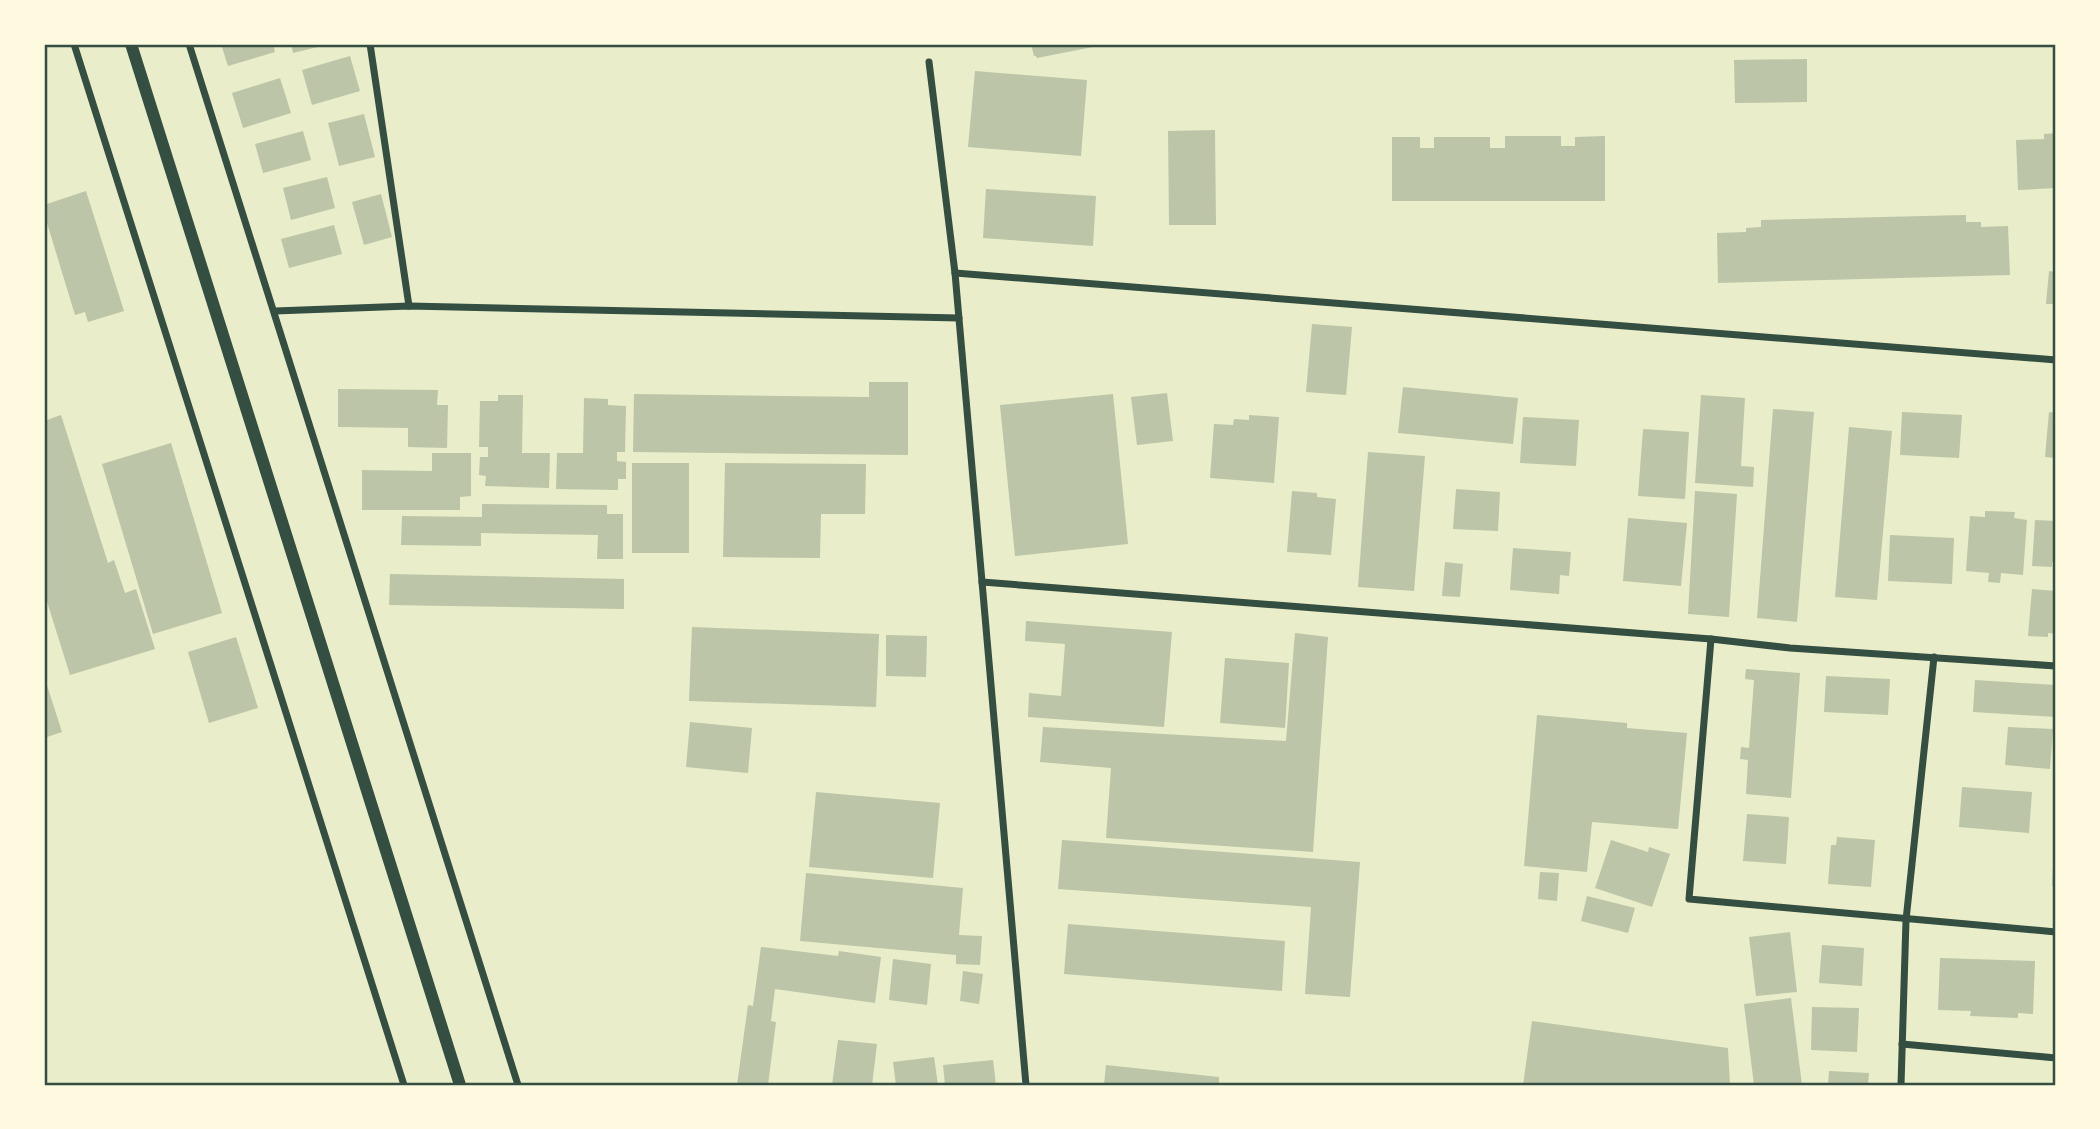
<svg xmlns="http://www.w3.org/2000/svg" width="2100" height="1129" font-family="Commissioner,sans-serif">
<style>
.building{fill:#bcc5a7}
.lines{fill:none;stroke-linecap:round;stroke-linejoin:round}
.minor{stroke:#344e41;stroke-width:7}
.tertiary{stroke:#344e41;stroke-width:12}
.neatline{fill:none;stroke:#344e41;stroke-width:2.5}
</style>
<rect width="100%" height="100%" fill="#e9edc9"/>
<g class="building">
<polygon points="221,44 273,44 275,52 228,66"/>
<polygon points="291,44 326,44 326,45 293,53"/>
<polygon points="1031,44 1103,44 1103,45 1037,58 1036,56 1034,56"/>
<polygon points="350,56 360,91 312,105 302,70"/>
<polygon points="1807,59 1807,102 1735,103 1734,60"/>
<polygon points="975,71 1087,80 1081,156 968,147"/>
<polygon points="280,78 291,113 243,128 232,93"/>
<polygon points="364,114 375,157 339,166 328,123"/>
<polygon points="1215,130 1216,225 1169,225 1168,131"/>
<polygon points="303,131 311,160 263,173 255,144"/>
<polygon points="2056,133 2056,188 2018,190 2016,140 2044,139 2044,134"/>
<polygon points="1505,136 1561,136 1561,146 1575,146 1575,137 1605,136 1605,201 1392,201 1392,137 1420,137 1420,148 1434,148 1434,137 1490,137 1490,148 1505,148"/>
<polygon points="327,177 335,208 291,220 283,188"/>
<polygon points="986,189 1096,196 1093,246 983,238"/>
<polygon points="86,191 124,311 88,322 85,312 75,315 44,213 44,205"/>
<polygon points="381,194 392,237 364,245 352,202"/>
<polygon points="1966,215 1966,222 1981,222 1981,227 2008,226 2010,275 1718,283 1717,233 1746,232 1746,228 1761,227 1761,220"/>
<polygon points="334,225 342,254 289,268 281,239"/>
<polygon points="2049,271 2056,272 2056,304 2046,304"/>
<polygon points="1312,324 1352,327 1346,395 1306,392"/>
<polygon points="869,382 908,382 908,455 633,452 634,394 869,397"/>
<polygon points="1403,387 1518,398 1513,444 1398,433"/>
<polygon points="338,389 438,390 437,405 448,405 447,448 408,447 408,428 338,427"/>
<polygon points="1167,393 1173,441 1137,445 1131,397"/>
<polygon points="1113,394 1128,544 1015,556 1000,405"/>
<polygon points="498,395 523,395 522,453 550,453 549,488 485,486 486,476 479,475 480,457 488,457 488,447 479,447 480,401 498,401"/>
<polygon points="1701,395 1745,398 1741,466 1754,467 1753,487 1695,483"/>
<polygon points="584,398 608,399 608,405 626,406 625,452 617,452 617,461 626,462 626,479 618,479 618,490 556,489 557,453 583,453"/>
<polygon points="1773,409 1814,412 1797,622 1757,618"/>
<polygon points="1902,412 1962,415 1959,458 1900,455"/>
<polygon points="2049,412 2056,413 2056,458 2045,457"/>
<polygon points="61,415 108,563 114,560 125,593 136,589 155,649 70,675 44,592 44,421"/>
<polygon points="1249,415 1279,417 1274,483 1210,478 1214,424 1233,425 1234,419 1249,420"/>
<polygon points="1523,417 1579,420 1576,466 1520,463"/>
<polygon points="1849,427 1892,431 1877,600 1835,597"/>
<polygon points="1643,429 1689,432 1685,499 1638,496"/>
<polygon points="171,443 222,613 153,634 102,464"/>
<polygon points="1368,452 1425,456 1414,591 1358,587"/>
<polygon points="432,453 471,453 471,496 460,497 460,510 362,510 362,470 432,471"/>
<rect x="632" y="463" width="57" height="90"/>
<polygon points="725,463 866,464 865,514 821,514 820,558 723,557"/>
<polygon points="1456,489 1500,492 1498,531 1453,529"/>
<polygon points="1292,491 1317,493 1317,497 1336,499 1331,555 1287,552"/>
<polygon points="1695,491 1737,494 1729,617 1688,614"/>
<polygon points="482,504 607,505 607,514 623,514 623,559 597,559 598,535 481,533 481,546 401,545 402,516 482,517"/>
<polygon points="1985,511 2015,512 2014,518 2027,520 2023,575 2001,573 2000,583 1988,582 1989,573 1966,571 1970,516 1985,517"/>
<polygon points="1628,518 1687,523 1681,586 1623,581"/>
<polygon points="2035,520 2056,521 2056,563 2052,562 2052,567 2032,566"/>
<polygon points="1890,535 1954,538 1952,584 1888,581"/>
<polygon points="1513,548 1571,552 1569,576 1560,575 1559,594 1510,590"/>
<polygon points="1445,562 1463,564 1460,597 1442,596"/>
<polygon points="390,574 624,579 624,609 389,605"/>
<polygon points="2032,589 2056,591 2056,634 2048,633 2048,637 2028,636"/>
<polygon points="1026,621 1172,632 1164,727 1028,717 1029,693 1061,696 1065,644 1025,641"/>
<polygon points="692,627 879,634 876,707 689,701"/>
<polygon points="1295,633 1328,637 1313,852 1106,838 1111,768 1040,762 1043,727 1286,741"/>
<polygon points="886,635 927,636 926,677 886,676"/>
<polygon points="236,637 258,708 209,723 188,652"/>
<polygon points="1225,658 1289,663 1285,728 1220,723"/>
<polygon points="1746,669 1800,673 1791,798 1746,794 1748,760 1740,759 1741,747 1749,748 1754,680 1745,679"/>
<polygon points="44,676 62,732 44,738"/>
<polygon points="1826,676 1890,679 1888,715 1824,712"/>
<polygon points="1975,680 2056,685 2056,717 1973,712"/>
<polygon points="1537,715 1627,723 1627,728 1687,733 1678,829 1592,822 1587,872 1524,866"/>
<polygon points="690,722 752,728 748,773 686,767"/>
<polygon points="2008,727 2053,729 2050,769 2005,765"/>
<polygon points="1962,787 2032,792 2029,833 1959,827"/>
<polygon points="816,792 940,803 933,878 809,867"/>
<polygon points="1747,814 1789,817 1786,864 1743,861"/>
<polygon points="1837,837 1875,840 1871,887 1828,884 1831,845 1836,845"/>
<polygon points="1062,840 1360,862 1350,997 1305,994 1311,907 1058,889"/>
<polygon points="1611,840 1648,852 1649,847 1670,854 1652,907 1595,888"/>
<polygon points="2054,844 2056,844 2056,887 2052,886"/>
<polygon points="1540,872 1559,873 1557,901 1538,899"/>
<polygon points="806,873 963,888 959,935 982,936 980,965 956,964 956,955 800,941"/>
<polygon points="1587,896 1635,908 1628,933 1581,921"/>
<polygon points="1068,924 1285,941 1282,991 1064,974"/>
<polygon points="1790,932 1797,992 1756,996 1749,937"/>
<polygon points="1822,945 1864,948 1862,986 1819,983"/>
<polygon points="761,947 838,956 839,951 881,957 875,1003 775,989 771,1021 776,1022 768,1085 737,1085 748,1005 753,1006"/>
<polygon points="1940,958 2035,961 2033,1014 2018,1013 2018,1018 1970,1016 1971,1011 1938,1010"/>
<polygon points="893,959 931,964 927,1005 889,1000"/>
<polygon points="963,971 983,974 979,1004 960,1001"/>
<polygon points="1791,998 1802,1085 1754,1085 1744,1004"/>
<polygon points="1812,1007 1859,1008 1857,1052 1811,1050"/>
<polygon points="1532,1021 1728,1048 1730,1085 1523,1085"/>
<polygon points="838,1040 877,1044 872,1085 832,1085"/>
<polygon points="934,1057 938,1085 896,1085 893,1062"/>
<polygon points="993,1060 996,1085 945,1085 943,1065"/>
<polygon points="1106,1065 1219,1077 1219,1085 1104,1085"/>
<polygon points="1829,1071 1869,1073 1868,1085 1828,1085"/>
</g>
<g class="lines">
<g class="minor">
<polyline points="74,44 404,1085"/>
<polyline points="189,44 518,1085"/>
<polyline points="370,44 409,306"/>
<polyline points="929,62 955,273 1026,1085"/>
<polyline points="955,273 2056,360"/>
<polyline points="275,311 409,306 959,318"/>
<polyline points="982,582 1711,639 1790,648 2056,666"/>
<polyline points="1711,639 1689,899 2056,932"/>
<polyline points="1902,1044 2056,1058"/>
<polyline points="1901,1085 1906,920 1934,657"/>
</g>
<polyline class="tertiary" points="131,44 460,1085"/>
</g>
<rect width="2100" height="1129" fill="none" stroke="#fefae0" stroke-width="91"/>
<rect x="46" y="46" width="2008" height="1038" class="neatline"/>
</svg>
